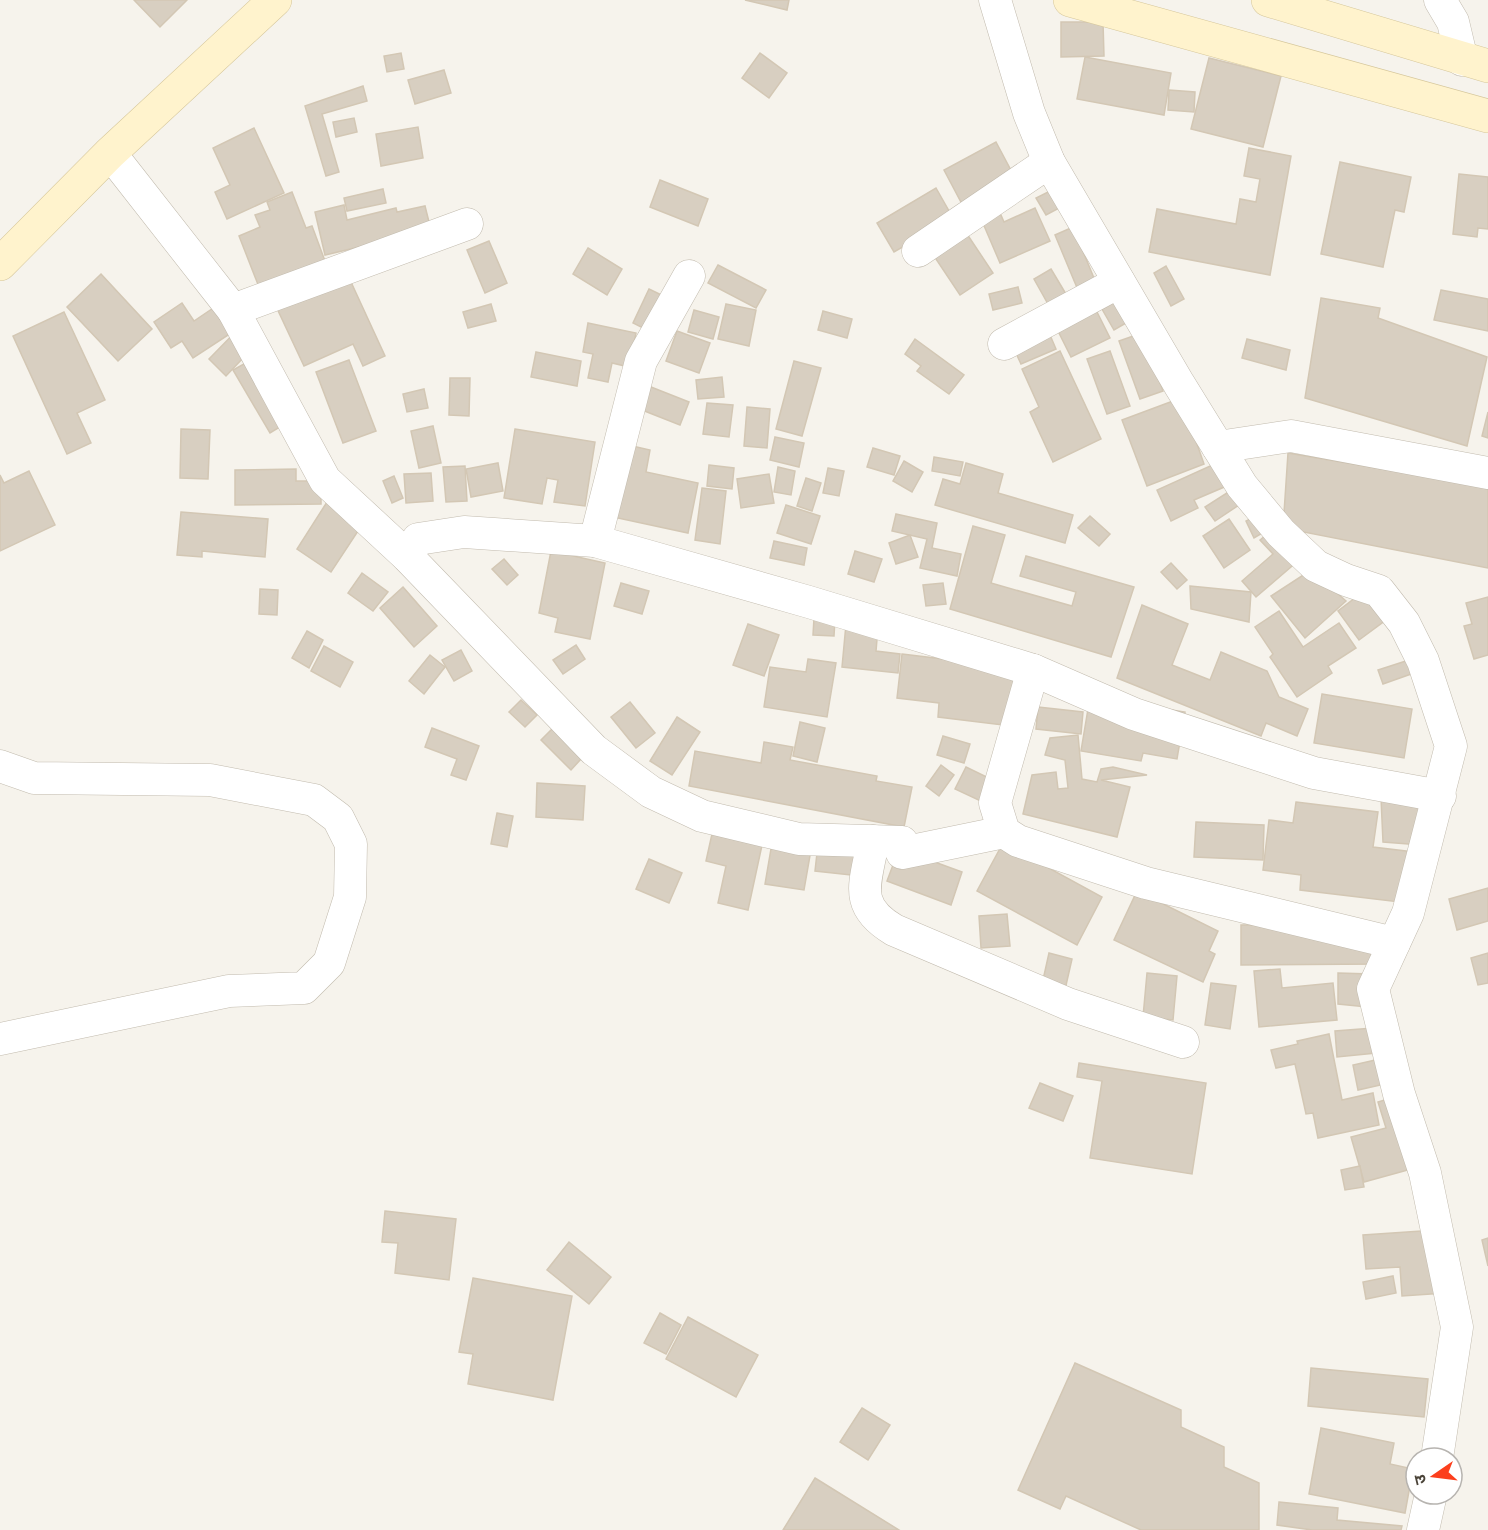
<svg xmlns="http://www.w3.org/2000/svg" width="1488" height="1530" font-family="'Nunito Sans','Noto Sans Devanagari',sans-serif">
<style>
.building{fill:#d8cfc1;stroke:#d3c7b4;stroke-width:1.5}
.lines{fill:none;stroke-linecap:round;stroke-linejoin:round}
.street-casing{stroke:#c2bbae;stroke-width:33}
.secondary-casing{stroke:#d6c79b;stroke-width:34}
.street{stroke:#fff;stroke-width:32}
.secondary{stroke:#fff3cd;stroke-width:33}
</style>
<rect width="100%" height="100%" fill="#f6f3ec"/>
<g class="building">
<polygon points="134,0 187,0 160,27"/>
<polygon points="745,0 789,0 787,10"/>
<polygon points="1061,22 1103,22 1104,56 1061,57"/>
<polygon points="401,53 404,69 387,72 384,56"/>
<polygon points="760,53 787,73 769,98 742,78"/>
<polygon points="1085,57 1171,73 1164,115 1077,99"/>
<polygon points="1209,58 1281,76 1263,147 1191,129"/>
<polygon points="444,70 451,93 415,104 408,80"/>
<polygon points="363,86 367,101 322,114 339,172 326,176 305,106"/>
<polygon points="1169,90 1195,92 1194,112 1168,110"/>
<polygon points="354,118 357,132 336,137 333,122"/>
<polygon points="418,127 423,158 381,166 376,134"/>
<polygon points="254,128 284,193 227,219 215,192 230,185 213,148"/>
<polygon points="996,142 1014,176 962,204 944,170"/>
<polygon points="1249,148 1291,156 1270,275 1149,252 1157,209 1236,224 1240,199 1256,202 1260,179 1244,176"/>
<polygon points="1340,162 1411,177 1404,212 1395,210 1383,267 1321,254"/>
<polygon points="1459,174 1488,177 1488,229 1478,228 1477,237 1453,234"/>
<polygon points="660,180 708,199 698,226 650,207"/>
<polygon points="936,188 953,218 894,252 877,223"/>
<polygon points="383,189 386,203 347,211 344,198"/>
<polygon points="1054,189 1063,206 1046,215 1036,198"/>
<polygon points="292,192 306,228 312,226 325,261 259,287 239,236 260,227 255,215 270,210 267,202"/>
<polygon points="344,205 347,220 396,208 397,212 425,206 431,230 325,255 315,212"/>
<polygon points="997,206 1004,222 1035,208 1050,241 1000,263 979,214"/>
<polygon points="1073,227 1096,283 1078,290 1055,235"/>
<polygon points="963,228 993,273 960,295 930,250"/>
<polygon points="489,241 507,283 485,293 467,250"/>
<polygon points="588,248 622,269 607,295 573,274"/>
<polygon points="718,265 766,290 756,308 708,283"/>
<polygon points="1166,266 1184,299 1171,306 1154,273"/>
<polygon points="345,269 385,356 363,366 353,344 304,366 274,302"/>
<polygon points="1051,269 1066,294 1048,304 1034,279"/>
<polygon points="101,274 152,329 118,361 67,307"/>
<polygon points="1018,287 1022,303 993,310 989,294"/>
<polygon points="649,289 670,299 653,333 633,323"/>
<polygon points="1441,290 1488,299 1488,331 1434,320"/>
<polygon points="231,296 248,322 193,358 182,341 171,348 154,322 182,303 194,321"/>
<polygon points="1121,298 1133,319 1114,330 1102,309"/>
<polygon points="1321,298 1380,308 1378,318 1487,357 1467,446 1305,398"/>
<polygon points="491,304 496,321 468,328 463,312"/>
<polygon points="726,304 756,310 749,346 718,339"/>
<polygon points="1094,306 1110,338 1071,357 1055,325"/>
<polygon points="694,310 719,317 713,339 688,332"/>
<polygon points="823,311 852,319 847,338 818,330"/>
<polygon points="64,312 105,400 77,413 91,443 67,454 13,336"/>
<polygon points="246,321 263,337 226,376 209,359"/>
<polygon points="588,323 636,333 629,367 612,363 608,382 588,378 593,354 583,352"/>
<polygon points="677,331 710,343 699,373 666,361"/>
<polygon points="1142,333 1163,391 1140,399 1119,341"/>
<polygon points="1050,335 1056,349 1021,364 1015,351"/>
<polygon points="915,339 964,375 949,394 917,371 921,366 905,354"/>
<polygon points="1247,339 1290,350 1286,370 1242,358"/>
<polygon points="1060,351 1101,439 1053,462 1030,412 1039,407 1022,369"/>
<polygon points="1110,351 1130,406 1107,414 1087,359"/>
<polygon points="536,352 581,361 577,386 531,377"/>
<polygon points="251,360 288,422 270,433 233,370"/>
<polygon points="349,360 376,431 343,443 316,372"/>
<polygon points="794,361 821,368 802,436 776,429"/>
<polygon points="722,377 724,397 698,399 696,380"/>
<polygon points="450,378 470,378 469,416 449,415"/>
<polygon points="651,387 689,402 680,425 642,410"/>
<polygon points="424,389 428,408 407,412 403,394"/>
<polygon points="1181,398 1204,464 1147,486 1122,420"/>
<polygon points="707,403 733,405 729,437 703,434"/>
<polygon points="747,407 770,409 767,448 744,446"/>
<polygon points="1488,412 1488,438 1482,436"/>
<polygon points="433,426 441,463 419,468 411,431"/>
<polygon points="181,429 210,430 208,479 180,478"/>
<polygon points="515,429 595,442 585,506 554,502 558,480 547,478 542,504 504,498"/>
<polygon points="775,437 804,443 799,467 770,460"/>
<polygon points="628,445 650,450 646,472 698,483 688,533 613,517"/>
<polygon points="873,448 900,456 894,475 867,467"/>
<polygon points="1288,453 1488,487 1488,568 1283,528"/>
<polygon points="934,457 963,462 960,476 932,471"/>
<polygon points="904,461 923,472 912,492 893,481"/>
<polygon points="1219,462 1229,485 1194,500 1198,508 1171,521 1157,490"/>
<polygon points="498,463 503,491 471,497 466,469"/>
<polygon points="966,463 1003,474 998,493 1073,515 1065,543 935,505 943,479 960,484"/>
<polygon points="709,465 734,468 732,489 707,486"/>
<polygon points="465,466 467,501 446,502 443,467"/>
<polygon points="778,467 795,471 791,495 774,492"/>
<polygon points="828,468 844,471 839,496 823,493"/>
<polygon points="296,469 296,481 321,481 321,504 235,505 235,470"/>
<polygon points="29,471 55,525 0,551 0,475 4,483"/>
<polygon points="431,473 433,501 406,503 404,474"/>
<polygon points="769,474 774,503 741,508 737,479"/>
<polygon points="394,476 403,498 392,503 383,481"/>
<polygon points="806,478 821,483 812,511 797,506"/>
<polygon points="702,488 726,491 720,544 695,540"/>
<polygon points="1233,489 1242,503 1215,521 1205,507"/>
<polygon points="327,502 362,525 331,572 297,549"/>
<polygon points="786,505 820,516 811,544 777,533"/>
<polygon points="181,512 268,519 265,557 202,551 202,557 177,555"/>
<polygon points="1263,512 1271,528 1254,538 1246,521"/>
<polygon points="896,514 937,523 932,548 961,554 957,576 920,568 927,539 892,531"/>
<polygon points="1090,516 1110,534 1099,546 1078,528"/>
<polygon points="1229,519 1250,550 1224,568 1203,536"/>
<polygon points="973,526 1005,535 991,583 1072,606 1076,592 1020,576 1026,556 1134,587 1111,657 950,609"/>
<polygon points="1272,530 1298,561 1256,597 1242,581 1273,554 1260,540"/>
<polygon points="910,535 918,557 896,564 889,543"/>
<polygon points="774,541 807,548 804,565 770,558"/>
<polygon points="551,551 605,563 590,639 555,632 558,618 539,613"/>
<polygon points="855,551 882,559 874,582 848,574"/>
<polygon points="504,559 518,575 507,585 492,569"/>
<polygon points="1171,563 1187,580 1177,589 1161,572"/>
<polygon points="1311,570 1346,601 1305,638 1271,596"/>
<polygon points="362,573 388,592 373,611 348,593"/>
<polygon points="621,583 649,591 642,614 614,606"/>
<polygon points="943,583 946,604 926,606 923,585"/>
<polygon points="1190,586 1251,592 1249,622 1191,609"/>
<polygon points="403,587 437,626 414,647 380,608"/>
<polygon points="1368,588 1390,617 1359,640 1338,611"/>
<polygon points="260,589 278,590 277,615 259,614"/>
<polygon points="1488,597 1488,655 1474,659 1464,626 1472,624 1466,603"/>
<polygon points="1142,605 1188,624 1172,665 1210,680 1221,652 1267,671 1279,697 1308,709 1297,736 1266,723 1261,736 1117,678"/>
<polygon points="1279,611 1303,647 1339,623 1356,648 1328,666 1332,673 1297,697 1270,657 1273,654 1255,627"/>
<polygon points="814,618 835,619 834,636 813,635"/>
<polygon points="748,624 779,635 764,676 733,665"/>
<polygon points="846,624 878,628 876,651 900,654 898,673 842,667"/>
<polygon points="307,631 323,640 309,668 292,658"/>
<polygon points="576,645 585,659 563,674 553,660"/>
<polygon points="324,646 353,662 340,687 311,671"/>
<polygon points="461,650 472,671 454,681 442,660"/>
<polygon points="902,654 1017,668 1011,726 938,717 939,703 897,698"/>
<polygon points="430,655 445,667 424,694 409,681"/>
<polygon points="808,659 836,663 827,717 764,707 770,667 806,672"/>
<polygon points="1409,660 1414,673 1383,684 1378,670"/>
<polygon points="1322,694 1412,709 1404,758 1314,743"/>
<polygon points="1090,697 1185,712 1177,759 1143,753 1141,761 1081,751"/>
<polygon points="521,700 537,715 525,727 509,712"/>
<polygon points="630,702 655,733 636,748 611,717"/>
<polygon points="1038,707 1083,712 1081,734 1036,729"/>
<polygon points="677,717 700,732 672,775 650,761"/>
<polygon points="562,719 591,748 571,770 541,740"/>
<polygon points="800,722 825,728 817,762 793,756"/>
<polygon points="432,728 479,746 466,780 451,775 457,759 425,747"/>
<polygon points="1078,735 1082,779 1097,782 1101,769 1113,767 1147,775 1101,780 1130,787 1117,837 1023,814 1032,775 1056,772 1058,789 1068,788 1065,760 1045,755 1050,738"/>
<polygon points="943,736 970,744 964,763 937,755"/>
<polygon points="764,742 793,747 790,760 877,776 876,781 912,787 904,827 689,786 695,751 761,763"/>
<polygon points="941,765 954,775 939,796 926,786"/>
<polygon points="966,767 995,781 985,803 955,789"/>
<polygon points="537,783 585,786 583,820 536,817"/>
<polygon points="1427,797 1421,845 1383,842 1381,798"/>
<polygon points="1296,802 1378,812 1373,847 1414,852 1408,903 1300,890 1301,875 1263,870 1269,820 1293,823"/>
<polygon points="497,813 513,816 507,847 491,844"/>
<polygon points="1196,822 1264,825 1263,860 1194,857"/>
<polygon points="714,825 764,836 748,910 718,903 726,866 706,861"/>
<polygon points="773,837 812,844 804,890 765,884"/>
<polygon points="1003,843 1102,897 1077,945 977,891"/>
<polygon points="818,844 862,848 860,876 815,871"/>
<polygon points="899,849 962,872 951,905 887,881"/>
<polygon points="649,859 682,873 669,903 636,889"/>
<polygon points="1488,888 1488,921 1457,930 1449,899"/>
<polygon points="1137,891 1218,931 1209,951 1215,954 1203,982 1114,940"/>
<polygon points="1007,914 1010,946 981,948 979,916"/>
<polygon points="1379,924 1380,964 1241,965 1241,925"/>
<polygon points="1049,953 1072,959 1064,994 1041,989"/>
<polygon points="1488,953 1488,983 1478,985 1471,958"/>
<polygon points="1280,969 1282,988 1333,983 1337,1020 1259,1027 1254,971"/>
<polygon points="1147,973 1177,976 1173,1020 1143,1017"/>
<polygon points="1338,973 1371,974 1367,1007 1338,1004"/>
<polygon points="1211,983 1236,986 1230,1029 1205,1025"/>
<polygon points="1373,1028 1376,1053 1337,1057 1335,1031"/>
<polygon points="1329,1034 1342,1100 1373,1093 1379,1125 1318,1138 1313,1113 1306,1114 1295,1064 1276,1068 1271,1050 1298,1044 1297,1041"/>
<polygon points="1380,1059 1385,1084 1358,1090 1353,1065"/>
<polygon points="1079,1063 1206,1083 1192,1174 1090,1158 1102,1081 1077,1077"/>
<polygon points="1040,1083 1073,1096 1063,1121 1029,1108"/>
<polygon points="1395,1097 1415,1168 1364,1182 1351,1137 1386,1128 1378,1102"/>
<polygon points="1360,1166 1364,1187 1345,1190 1341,1170"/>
<polygon points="385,1211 456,1219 449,1280 395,1273 398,1243 382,1242"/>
<polygon points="1436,1230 1445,1293 1402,1296 1400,1267 1366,1269 1363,1235"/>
<polygon points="1488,1238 1488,1266 1482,1240"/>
<polygon points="569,1242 611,1277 589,1304 547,1270"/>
<polygon points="1393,1276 1396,1293 1366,1299 1363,1282"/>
<polygon points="473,1278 572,1296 553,1400 468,1384 473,1354 459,1352"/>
<polygon points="660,1313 681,1325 666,1354 644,1343"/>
<polygon points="688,1317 758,1355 736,1397 666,1359"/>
<polygon points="1075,1363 1181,1410 1181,1427 1224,1447 1224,1467 1259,1483 1259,1530 1141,1530 1066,1496 1060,1509 1018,1490"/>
<polygon points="1311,1368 1428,1379 1424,1417 1308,1406"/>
<polygon points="862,1408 890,1425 868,1460 840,1442"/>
<polygon points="1321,1428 1394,1443 1390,1464 1413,1469 1405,1513 1309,1494"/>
<polygon points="815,1478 899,1530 783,1530"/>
<polygon points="1279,1502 1338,1508 1337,1520 1402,1526 1401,1530 1312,1530 1277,1525"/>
</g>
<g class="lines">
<defs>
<g id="street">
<polyline points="995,0 1029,113 1049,162 1179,384 1242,486 1281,533 1316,566 1346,580 1379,591 1404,623 1423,661 1451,746 1408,913 1373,989 1399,1094 1425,1173 1457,1327 1437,1458"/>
<polyline points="1440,0 1453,22 1462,60"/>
<polyline points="110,153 233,310 325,480 407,556"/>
<polyline points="918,251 1049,162"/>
<polyline points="233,310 467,224"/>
<polyline points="1004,344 1119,282"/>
<polyline points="1218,447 1291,436 1488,473"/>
<polyline points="595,541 641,361 689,276"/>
<polyline points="1033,670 995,803 1004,832 1018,841 1146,883 1394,943"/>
<polyline points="0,766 34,778 210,780 314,800 338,818 351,844 350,897 329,963 304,988 229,991 0,1039"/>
<path d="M873,841c-7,42 -21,64 21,89l174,74 115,38"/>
<polyline points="902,842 799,839 702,816 651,792 594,750 407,556 418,539 464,532 595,541 809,602 1033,670 1134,714 1314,773 1440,796"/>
<polyline points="902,853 1004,832"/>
<polyline points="1423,1530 1431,1494"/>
</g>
<g id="secondary">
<polyline points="1070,0 1488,116"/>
<polyline points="1268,0 1488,66"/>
<polyline points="0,264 110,153 275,0"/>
</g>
</defs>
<use href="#street" class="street-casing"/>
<use href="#secondary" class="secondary-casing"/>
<use href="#street" class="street"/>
<use href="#secondary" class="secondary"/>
</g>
<g transform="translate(1434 1476) rotate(256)"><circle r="28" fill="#ffffff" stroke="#b7b4b0" stroke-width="1.5"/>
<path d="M0-4.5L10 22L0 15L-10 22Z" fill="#fc3f1d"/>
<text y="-9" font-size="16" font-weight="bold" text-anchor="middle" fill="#4b4439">उ</text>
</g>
</svg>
